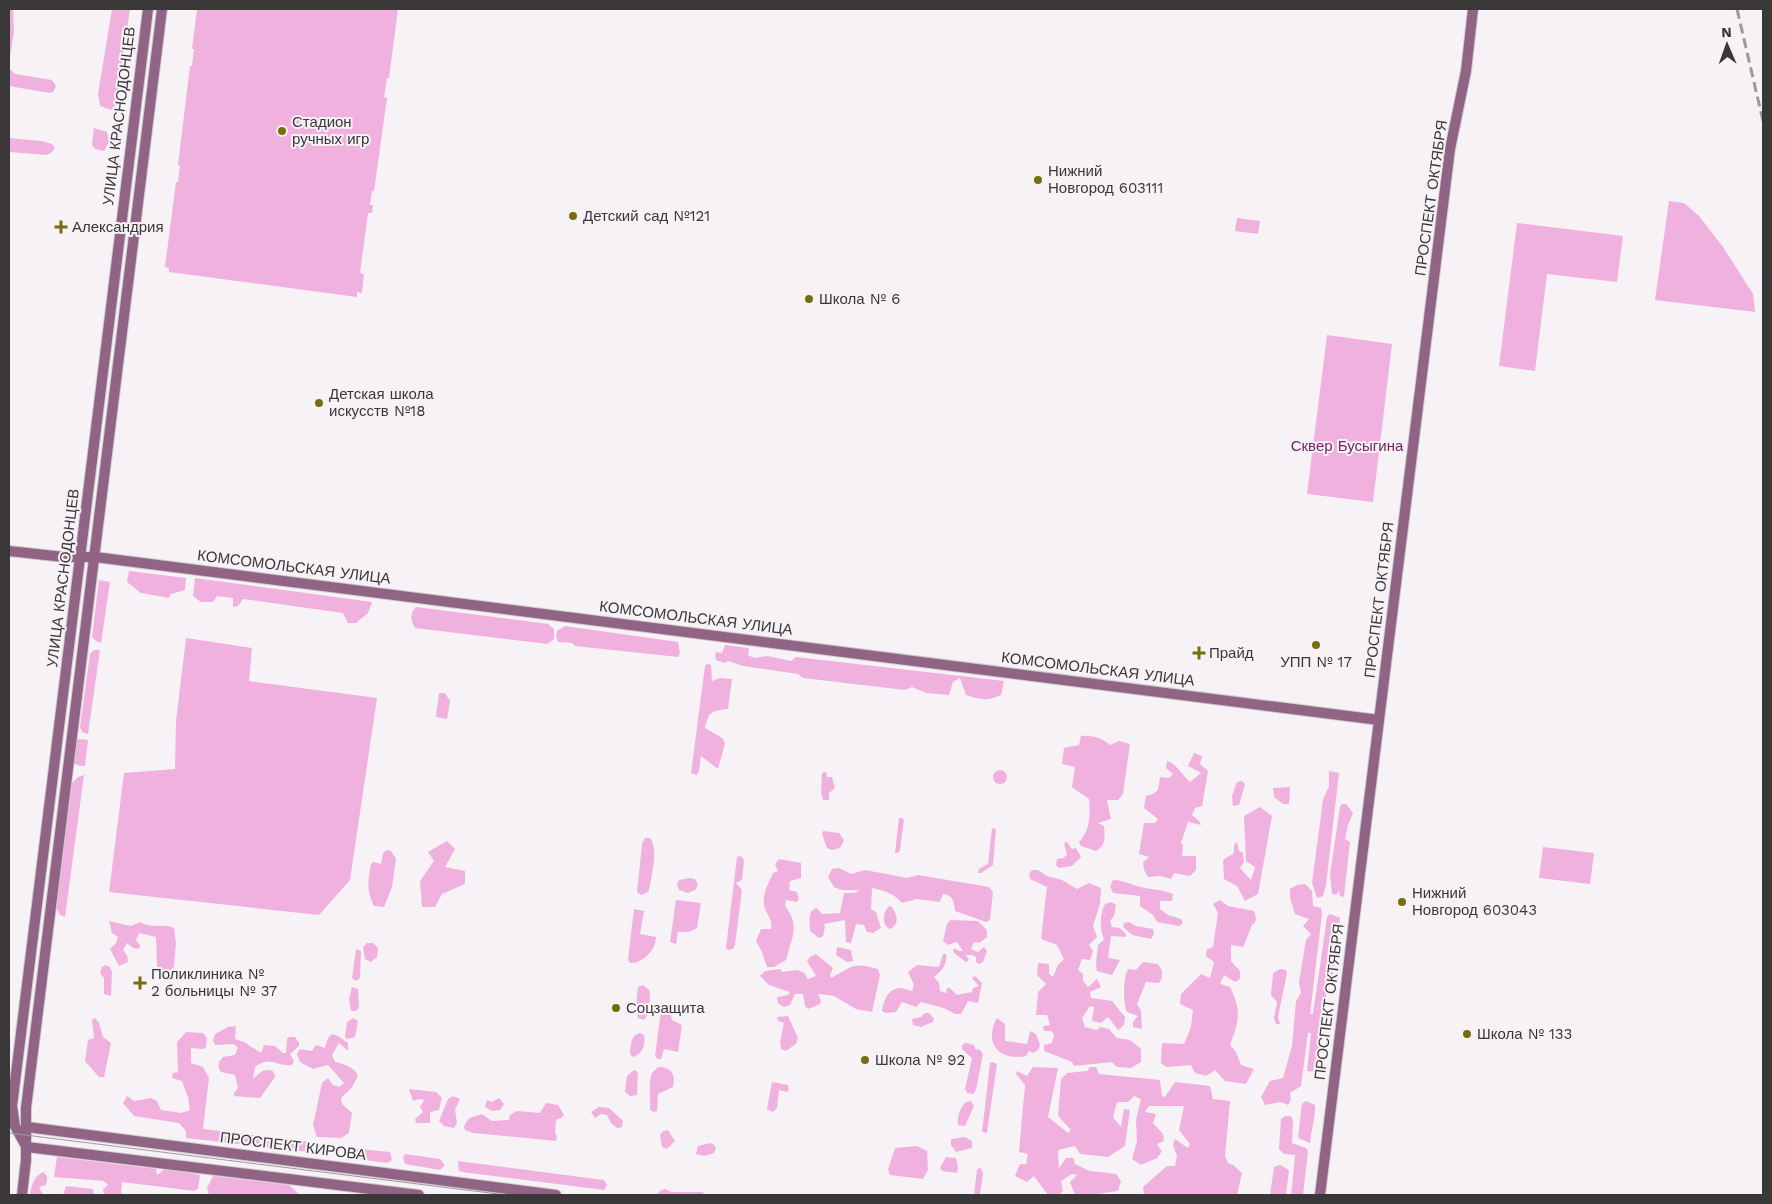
<svg xmlns="http://www.w3.org/2000/svg" width="1772" height="1204" font-family="'Work Sans',sans-serif">
<style>
.green{fill:#f0b1df}
.lines{fill:none;stroke-linecap:round;stroke-linejoin:round}
.secondary-casing{stroke:#d1cdd0;stroke-width:12}
.secondary{stroke:#916486;stroke-width:10}
.tram{stroke:#9d999c;stroke-width:1}
.rail{stroke:#9d999c;stroke-width:3;stroke-dasharray:10 5;stroke-linecap:butt}
.poi-dot{fill:#746e0d;stroke:#f7f2f6;stroke-width:2}
.labels{text-anchor:middle;dominant-baseline:central;stroke-width:4;stroke-linejoin:round;paint-order:stroke}
.street-label{font-size:15px;fill:#3a3739;stroke:#f7f2f6}
.poi-label{font-size:15px;fill:#3a3739;stroke:#f7f2f6;text-anchor:start}
.park-label{font-size:15px;fill:#752365;stroke:#f7f2f6}
</style>
<rect width="100%" height="100%" fill="#f7f2f6"/>
<g class="green">
<polygon points="9,9 13,9 14,32 9,63 10,69 15,74 52,80 56,86 53,92 49,93 9,86"/>
<polygon points="112,9 130,9 116,105 111,110 100,106 98,94"/>
<polygon points="197,9 398,9 389,78 387,78 384,97 387,98 374,191 372,191 370,205 373,205 372,213 368,213 360,273 364,274 362,293 357,292 357,297 169,272 169,268 165,267 176,182 178,182 180,165 178,165 190,66 192,66 194,49 192,49"/>
<polygon points="94,128 107,132 109,142 104,151 95,149 92,145"/>
<polygon points="9,138 42,141 52,144 55,148 52,152 47,155 10,152"/>
<polygon points="1669,201 1684,203 1699,216 1723,247 1753,294 1755,312 1655,300"/>
<polygon points="1237,218 1260,221 1258,234 1235,231"/>
<polygon points="1517,223 1623,236 1617,282 1547,274 1535,371 1499,366"/>
<polygon points="1327,335 1392,344 1373,502 1307,494"/>
<polygon points="129,571 186,578 185,590 171,594 169,598 141,593 127,582"/>
<polygon points="195,578 372,602 368,613 356,623 348,623 343,613 243,599 238,606 233,607 233,598 217,596 213,602 201,602 193,596"/>
<polygon points="99,580 110,582 101,643 96,641 92,637"/>
<path d="M416,607l132,17 6,5v10l-7,5 -132,-16c-4,-7 -6,-14 1,-21z"/>
<polygon points="565,626 678,642 680,653 678,657 575,646 572,643 558,642 556,636 557,631"/>
<polygon points="186,638 252,648 249,681 377,698 350,880 319,915 109,892 124,773 175,769 176,721"/>
<path d="M725,645l24,3 -1,7 6,3 14,-2 23,5 5,-4 208,24 -3,14c-13,6 -21,5 -35,0l-6,-17 -7,4 -4,13 -23,-2 -14,-6 -7,3 -102,-12 -5,-4 -55,-8 -15,-5 -4,2 -8,-3 -1,-5 1,-3 6,1z"/>
<polygon points="94,650 100,650 88,734 82,732 80,727 90,654"/>
<path d="M707,664l4,1 1,16 8,-3 12,1 -4,30c-17,2 -19,2 -23,19l17,10 3,5 -7,26 -17,-13 -2,15 -2,4 -6,-2 14,-107z"/>
<polygon points="439,693 445,693 450,701 447,719 436,717"/>
<path d="M1081,736c11,-1 21,2 29,9l9,-4 11,3 -7,50 -5,6h-11l4,19 -13,4 6,3c1,11 2,19 -8,25l-15,-5 -2,-4c12,-12 11,-28 10,-43l-17,-12 3,-20 -13,-3 2,-16 15,-3z"/>
<path d="M79,739l9,1 -3,26c-18,0 -12,-12 -10,-25z"/>
<path d="M1194,753l8,3 -2,8 8,7 -6,35 -7,2 -3,7 8,7 1,3 -13,-3 -7,21 2,2 -1,11h14v14l-6,6 -16,-3 -3,6 -11,-3 -12,1 -4,-7 -1,-8 6,-5 -10,-3 5,-31h11l3,-4 -14,-11 2,-12 7,-2 5,-4 2,-13 9,1 4,-4 -7,-6 1,-7c9,2 16,15 23,21l11,-9 -13,-7z"/>
<circle cx="1000" cy="777" r="7"/>
<polygon points="1329,771 1339,773 1326,885 1323,896 1317,898 1312,883 1323,800 1329,786"/>
<polygon points="826,772 827,777 832,777 835,788 829,793 829,800 823,800 821,792 822,773"/>
<polygon points="84,775 65,917 60,915 56,907 72,783 78,777"/>
<polygon points="1242,781 1245,784 1239,805 1233,806 1232,796 1237,782"/>
<polygon points="1290,787 1289,804 1283,804 1274,797 1273,788"/>
<polygon points="1342,804 1346,804 1353,813 1348,825 1345,839 1350,842 1344,897 1340,896 1339,891 1336,895 1332,894 1330,875 1340,807"/>
<polygon points="1260,807 1272,816 1258,894 1245,901 1237,886 1224,879 1223,860 1234,853 1234,845 1237,842 1239,851 1243,853 1244,862 1240,868 1251,880 1255,867 1246,861 1244,816"/>
<polygon points="899,818 902,818 904,820 900,850 898,853 895,853"/>
<polygon points="992,828 996,829 993,865 981,873 978,873 979,869 988,864"/>
<polygon points="823,831 839,833 844,840 840,848 832,850 827,848 822,834"/>
<path d="M645,838h5c9,13 1,38 -1,53l-7,4 -5,-3 5,-48z"/>
<polygon points="447,841 455,849 445,867 465,871 465,884 442,894 435,907 422,907 420,881 434,861 428,852"/>
<polygon points="1067,842 1072,849 1076,848 1081,857 1072,866 1059,868 1056,865 1057,859 1063,858 1067,855 1064,843"/>
<polygon points="1543,847 1594,853 1590,884 1539,878"/>
<path d="M387,850l4,1 5,8 -4,28 -8,20 -10,-1c-8,-17 -6,-24 -3,-42l2,-2 8,2 2,-11z"/>
<polygon points="741,856 744,860 742,880 736,883 742,890 735,945 733,949 728,950 726,948 737,857"/>
<path d="M779,859l22,4v15l-11,3 -1,9 8,2 2,7 -2,3 -11,-2 -1,6c16,20 6,33 1,54l-12,7h-7l-5,-15 -6,-11 5,-12h10c2,-11 -5,-14 -7,-24 -2,-10 5,-23 9,-32l5,-2 -3,-7z"/>
<path d="M839,868l12,6 14,-4 42,8 11,-3 71,12 4,5 -3,28 -4,2 -31,-11c-1,-10 -2,-16 -12,-17l-3,8 -23,-3 -15,4c-7,-9 -19,-13 -30,-15l-1,21 5,3 5,16 -8,5 -6,-1 -3,-7 -8,-1 -5,19 -5,-1 -1,-22 -21,4 1,3 -2,9 -4,2 -9,-7c0,-8 -3,-21 7,-23l5,6 18,-1 4,-20h10l6,-3h-19l-7,-3 -6,-10 4,-8z"/>
<polygon points="1032,870 1038,870 1047,876 1062,880 1077,889 1089,883 1101,888 1100,904 1093,926 1097,937 1089,945 1093,951 1090,960 1082,959 1078,970 1083,974 1083,981 1088,987 1097,979 1101,987 1090,992 1091,998 1112,1001 1125,1017 1124,1025 1118,1030 1108,1017 1101,1023 1092,1021 1094,1007 1090,1006 1082,1018 1085,1027 1097,1030 1100,1027 1109,1029 1117,1038 1130,1040 1141,1049 1141,1062 1131,1068 1117,1067 1112,1062 1074,1066 1072,1062 1044,1051 1044,1045 1052,1043 1054,1035 1052,1031 1044,1031 1043,1026 1050,1025 1047,1015 1036,1015 1038,992 1046,984 1037,975 1038,963 1049,964 1049,974 1053,977 1058,965 1064,959 1057,945 1041,939 1047,887 1030,879 1029,874"/>
<polygon points="689,878 695,879 698,885 695,890 688,893 679,890 677,885 679,880"/>
<path d="M1113,880c11,0 18,5 28,7 12,3 19,2 32,7l-1,7h-12v8l8,6 13,4 2,4 -4,3 -22,-4 -4,-7 -13,-9v-10l-27,-3 -3,-7z"/>
<polygon points="1305,884 1312,891 1313,906 1321,908 1322,914 1310,1014 1313,1014 1327,917 1330,914 1340,918 1332,981 1329,983 1326,992 1326,1011 1317,1072 1307,1071 1311,1033 1308,1033 1301,1086 1290,1093 1291,1100 1288,1105 1281,1102 1265,1105 1261,1097 1270,1081 1283,1078 1292,1046 1296,1001 1301,993 1299,982 1306,940 1311,934 1303,926 1309,919 1295,914 1290,898 1290,889 1297,885"/>
<polygon points="676,900 701,903 697,928 689,932 678,932 676,944 670,942"/>
<path d="M1220,900l8,6 26,5 2,7 -1,5 -3,2 -9,22 -12,-2v16l9,10v8l-5,3 -11,-7 -4,9 10,3c12,25 9,33 0,58l6,7 5,13 13,4 -8,15 -21,-3 -10,-11 -9,6 -11,-3 -4,-8 -25,2 -5,-4 1,-20 22,1 7,-17 2,-17 -13,-6 1,-10 20,-20 9,4 4,-16 -8,-6 1,-7 6,-2 5,-34 -5,-9z"/>
<path d="M1111,902l5,3 -2,11 -4,5 2,6 8,1 6,6v3l-15,-1 -3,22 12,2 -8,15 -15,-4 -1,-8 2,-18 6,-5c-4,-11 -5,-25 1,-36z"/>
<path d="M889,906l3,1c5,8 8,17 -2,22 -9,-4 -7,-17 -1,-23z"/>
<path d="M634,909l10,2 -4,23 16,3c-1,3 0,6 -2,9 -3,8 -15,18 -24,17l-2,-4z"/>
<polygon points="950,920 978,921 987,930 987,937 979,943 974,942 971,949 978,952 984,947 987,951 983,962 979,964 976,962 976,957 972,955 966,955 969,960 966,962 953,952 954,948 959,951 963,951 957,942 948,945 943,941 947,924"/>
<path d="M109,921l22,5 9,-4c10,7 23,1 34,6l2,15 -2,24 -5,4h-7l-5,-5 -1,-29 -17,-4 -3,7 4,5 -1,4 -6,-1 -6,-5 -4,7 4,5 1,7 -9,4 -9,-17 6,-6 2,-6 -6,-4z"/>
<polygon points="1129,922 1136,926 1153,929 1154,934 1151,939 1132,935 1123,927 1124,923"/>
<polygon points="367,943 373,943 378,948 377,957 371,962 365,959 363,947"/>
<polygon points="837,947 851,950 853,961 847,962 836,955"/>
<polygon points="356,949 361,951 360,978 356,981 352,978"/>
<path d="M816,954l17,14 -3,7 1,3c23,-12 21,-16 47,-9l2,6 -8,37 -16,-3 -22,-13 -16,-2 3,7 -1,3 -12,5 -3,-3 -2,-12h-8l-5,11 -6,2 -6,-4 -1,-6 11,-2 2,-3 -21,-7 -9,-9 5,-5 15,-2 2,3 16,-2 6,3 4,6 8,-3 -9,-15 3,-4z"/>
<path d="M943,954h3c1,12 -4,16 -12,23l5,6 1,8 6,2 1,-5h3l7,7 15,-3 1,-4 6,-2 -7,-8 3,-2 7,7 -4,20 -10,-2 -7,13h-6l-11,-6 -23,-6 -5,5 -14,-5 -6,10 -10,1 -4,-2c1,-9 6,-22 17,-23 4,0 9,2 13,3l2,-6 -6,-13 9,-7 22,2z"/>
<path d="M1143,962l15,2c5,7 6,11 1,19l-13,-1 -9,22 4,7 1,18 -9,-2v-5l5,-6 -11,-4c-4,-9 -4,-34 1,-43l8,1z"/>
<polygon points="105,965 110,967 112,972 111,996 104,994 104,978 100,973 102,967"/>
<polygon points="1280,969 1286,970 1287,973 1278,1017 1280,1024 1276,1024 1274,1018 1277,1002 1271,995 1273,973"/>
<polygon points="643,985 650,991 649,1013 644,1020 638,1018 636,1007 638,987"/>
<polygon points="352,987 358,989 359,1008 356,1011 351,1011 349,999"/>
<polygon points="662,1003 667,1004 672,1020 682,1025 678,1052 664,1049 661,1059 658,1059 655,1056"/>
<polygon points="925,1013 929,1013 934,1019 933,1022 921,1027 913,1025 912,1019 921,1017"/>
<polygon points="788,1016 798,1038 796,1044 786,1051 781,1049 780,1042 784,1023 778,1021 777,1017"/>
<polygon points="95,1018 99,1023 103,1037 111,1043 104,1077 99,1077 85,1061 88,1040 94,1038 92,1020"/>
<polygon points="353,1018 358,1021 355,1037 347,1039 345,1037 347,1022"/>
<path d="M997,1018l8,6v17l22,3 3,-13 6,3 4,11 -2,5 -5,3 -4,-2 -3,5c-27,5 -43,-13 -29,-38z"/>
<path d="M236,1026l-1,13 9,3 17,11 3,-8 11,1 8,7h3l1,-14 2,-2h6l4,6v3l-9,8 4,7 -2,4c-17,2 -20,-10 -37,2l-2,12c8,-7 10,-11 20,-8l2,6 -15,21 -26,-2v-3l4,-5 -3,-13 -14,-3c-4,-6 -3,-10 2,-15l12,-2 3,-8 -5,-3 -18,1 -2,-4 2,-7 13,-7z"/>
<polygon points="186,1032 203,1033 207,1038 206,1047 203,1049 191,1048 191,1063 203,1067 209,1078 203,1129 312,1142 313,1148 309,1152 186,1138 186,1131 179,1123 134,1116 123,1103 127,1096 134,1101 151,1098 157,1101 161,1110 181,1113 190,1110 188,1097 182,1081 172,1078 173,1073 178,1072 177,1042"/>
<path d="M640,1033l4,2c2,9 -1,19 -11,22l-3,-3c1,-9 0,-18 10,-21z"/>
<path d="M332,1034l6,2 10,7v8l-9,-8 -7,12 3,7c9,2 20,5 23,14l-6,11 -11,11 1,6 10,9 -3,20 -8,5 -24,-1 -4,-12 9,-42 6,-5 5,7 6,2 5,-4 -16,-18 -15,4 -13,-7 -3,-8 3,-5 12,2 4,-6 9,3 3,-10z"/>
<polygon points="966,1043 974,1045 976,1050 979,1049 983,1054 976,1090 973,1094 967,1093 965,1089 972,1058 962,1049 962,1045"/>
<polygon points="992,1062 997,1064 987,1133 982,1132 990,1063"/>
<path d="M658,1067c13,0 18,7 15,20l-15,7 -1,17 -3,1 -4,-2c1,-10 -2,-27 2,-37 2,-2 4,-4 6,-6z"/>
<polygon points="1033,1067 1058,1068 1048,1117 1068,1133 1071,1130 1058,1116 1061,1079 1067,1073 1087,1071 1090,1067 1096,1067 1099,1074 1160,1080 1162,1096 1165,1097 1175,1082 1210,1086 1213,1099 1230,1101 1225,1156 1228,1163 1233,1165 1242,1173 1237,1195 1144,1195 1143,1187 1167,1166 1175,1166 1177,1156 1173,1145 1175,1139 1188,1148 1190,1144 1179,1130 1184,1106 1149,1106 1145,1112 1156,1114 1153,1123 1163,1134 1164,1141 1159,1143 1157,1145 1162,1151 1157,1158 1141,1165 1132,1159 1137,1141 1136,1120 1141,1099 1134,1096 1128,1102 1117,1102 1113,1117 1121,1127 1124,1109 1130,1110 1125,1146 1108,1157 1080,1154 1075,1146 1058,1150 1059,1168 1066,1158 1073,1158 1075,1164 1090,1171 1116,1174 1121,1181 1118,1191 1090,1195 1075,1195 1070,1182 1077,1175 1072,1174 1061,1181 1063,1191 1059,1195 1048,1195 1034,1176 1027,1182 1015,1176 1020,1164 1026,1164 1028,1154 1019,1152 1025,1085 1016,1074 1017,1071 1027,1076"/>
<polygon points="634,1070 638,1072 637,1095 630,1096 625,1092 627,1076"/>
<polygon points="772,1082 788,1085 789,1089 787,1092 779,1090 777,1108 773,1112 767,1109"/>
<polygon points="409,1089 436,1092 442,1098 439,1110 430,1112 430,1123 416,1123 415,1119 423,1112 420,1107 424,1100 420,1099 413,1101"/>
<polygon points="453,1096 460,1099 455,1110 457,1123 454,1128 444,1126 439,1121 448,1099"/>
<polygon points="499,1098 504,1104 500,1110 492,1111 485,1107 487,1100 492,1102"/>
<path d="M971,1101l3,5 -9,20 -7,-1c-1,-9 2,-17 8,-23z"/>
<path d="M1306,1101l9,4c1,11 -4,25 -5,38l-12,-5 4,-34z"/>
<polygon points="546,1103 558,1105 564,1115 561,1118 556,1120 555,1133 557,1137 556,1141 473,1133 465,1130 464,1126 469,1118 482,1114 492,1121 509,1120 510,1115 517,1111 540,1113"/>
<polygon points="599,1107 609,1108 623,1121 622,1127 617,1128 611,1123 607,1115 601,1114 595,1118 591,1112"/>
<polygon points="1285,1116 1291,1116 1293,1121 1292,1143 1306,1148 1308,1151 1303,1195 1291,1195 1295,1155 1284,1154 1279,1149 1281,1119"/>
<polygon points="668,1130 675,1141 667,1149 662,1147 660,1135 663,1131"/>
<polygon points="965,1137 972,1141 972,1148 956,1152 951,1145 951,1139"/>
<polygon points="710,1143 714,1145 716,1148 714,1153 704,1156 696,1154 698,1146"/>
<polygon points="917,1146 927,1151 928,1170 923,1179 890,1175 888,1169 895,1148"/>
<polygon points="350,1148 390,1152 392,1160 387,1163 351,1158 347,1154"/>
<polygon points="405,1154 440,1159 445,1165 440,1170 405,1164 403,1158"/>
<polygon points="57,1157 156,1169 157,1175 166,1168 200,1175 198,1189 194,1191 122,1182 121,1193 125,1195 104,1195 103,1189 108,1185 104,1181 54,1177"/>
<polygon points="946,1157 956,1158 958,1168 957,1173 942,1171 940,1168"/>
<polygon points="458,1161 604,1180 607,1185 604,1190 462,1172 459,1171"/>
<polygon points="1280,1165 1289,1170 1286,1195 1270,1195 1274,1167"/>
<polygon points="981,1168 983,1173 980,1195 974,1195 977,1169"/>
<path d="M43,1172c5,4 5,6 3,13l-7,2 4,8h-13c1,-9 4,-19 13,-23z"/>
<polygon points="213,1176 289,1185 300,1195 209,1195 207,1188"/>
<polygon points="66,1186 93,1189 94,1195 63,1195"/>
<polygon points="665,1189 671,1192 703,1192 704,1195 660,1195 657,1194 661,1190"/>
</g>
<g class="lines">
<defs>
<g id="secondary">
<polyline points="9,551 64,557 95,557 1379,720"/>
<polyline points="27,1127 556,1195"/>
<polyline points="26,1146 15,1126 12,1106 148,9"/>
<polyline points="27,1147 419,1195"/>
<polyline points="22,1195 26,1160 26,1108 162,9"/>
<polyline points="1320,1195 1450,149 1466,71 1473,9"/>
</g>
</defs>
<use href="#secondary" class="secondary-casing"/>
<use href="#secondary" class="secondary"/>
<polyline class="tram" points="9,1133 506,1195"/>
<polyline class="rail" points="1737,9 1763,121"/>
</g>
<g class="poi-dot">
<circle cx="282" cy="131" r="5"/>
<circle cx="1038" cy="180" r="5"/>
<circle cx="573" cy="216" r="5"/>
<path d="M58.5 219.5h5v5h5v5h-5v5h-5v-5h-5v-5h5z"/>
<circle cx="809" cy="299" r="5"/>
<circle cx="319" cy="403" r="5"/>
<circle cx="1316" cy="645" r="5"/>
<path d="M1196.5 645.5h5v5h5v5h-5v5h-5v-5h-5v-5h5z"/>
<circle cx="1402" cy="902" r="5"/>
<path d="M137.5 975.5h5v5h5v5h-5v5h-5v-5h-5v-5h5z"/>
<circle cx="616" cy="1008" r="5"/>
<circle cx="1467" cy="1034" r="5"/>
<circle cx="865" cy="1060" r="5"/>
</g>
<g class="labels">
<g class="street-label">
<text transform="translate(119 116) rotate(-83)">УЛИЦА КРАСНОДОНЦЕВ</text>
<text transform="translate(1431 198) rotate(-82)">ПРОСПЕКТ ОКТЯБРЯ</text>
<text transform="translate(294 567) rotate(7)">КОМСОМОЛЬСКАЯ УЛИЦА</text>
<text transform="translate(63 578) rotate(-83)">УЛИЦА КРАСНОДОНЦЕВ</text>
<text transform="translate(1379 600) rotate(-83)">ПРОСПЕКТ ОКТЯБРЯ</text>
<text transform="translate(696 618) rotate(7)">КОМСОМОЛЬСКАЯ УЛИЦА</text>
<text transform="translate(1098 669) rotate(7)">КОМСОМОЛЬСКАЯ УЛИЦА</text>
<text transform="translate(1329 1002) rotate(-83)">ПРОСПЕКТ ОКТЯБРЯ</text>
<text transform="translate(293 1146) rotate(7)">ПРОСПЕКТ КИРОВА</text>
</g>
<g class="poi-label">
<text x="292" y="122">Стадион<tspan x="292" dy="17">ручных игр</tspan></text>
<text x="1048" y="171">Нижний<tspan x="1048" dy="17">Новгород 603111</tspan></text>
<text x="583" y="216">Детский сад №121</text>
<text x="72" y="227">Александрия</text>
<text x="819" y="299">Школа № 6</text>
<text x="329" y="394">Детская школа<tspan x="329" dy="17">искусств №18</tspan></text>
<text x="1209" y="653">Прайд</text>
<text x="1316" y="662" text-anchor="middle">УПП № 17</text>
<text x="1412" y="893">Нижний<tspan x="1412" dy="17">Новгород 603043</tspan></text>
<text x="151" y="974">Поликлиника №<tspan x="151" dy="17">2 больницы № 37</tspan></text>
<text x="626" y="1008">Соцзащита</text>
<text x="1477" y="1034">Школа № 133</text>
<text x="875" y="1060">Школа № 92</text>
</g>
<g class="park-label">
<text x="1347" y="446">Сквер Бусыгина</text>
</g>
</g>
<rect width="1772" height="1204" fill="none" stroke="#3a3739" stroke-width="20"/>
<g transform="translate(1727 45) rotate(358)" stroke="#f7f2f6" stroke-width="4" paint-order="stroke">
<path d="M0-4L9 19L0 12L-9 19Z" fill="#3a3739"/>
<text y="-8" font-size="14" font-weight="bold" text-anchor="middle" fill="#3a3739">N</text>
</g>
</svg>
